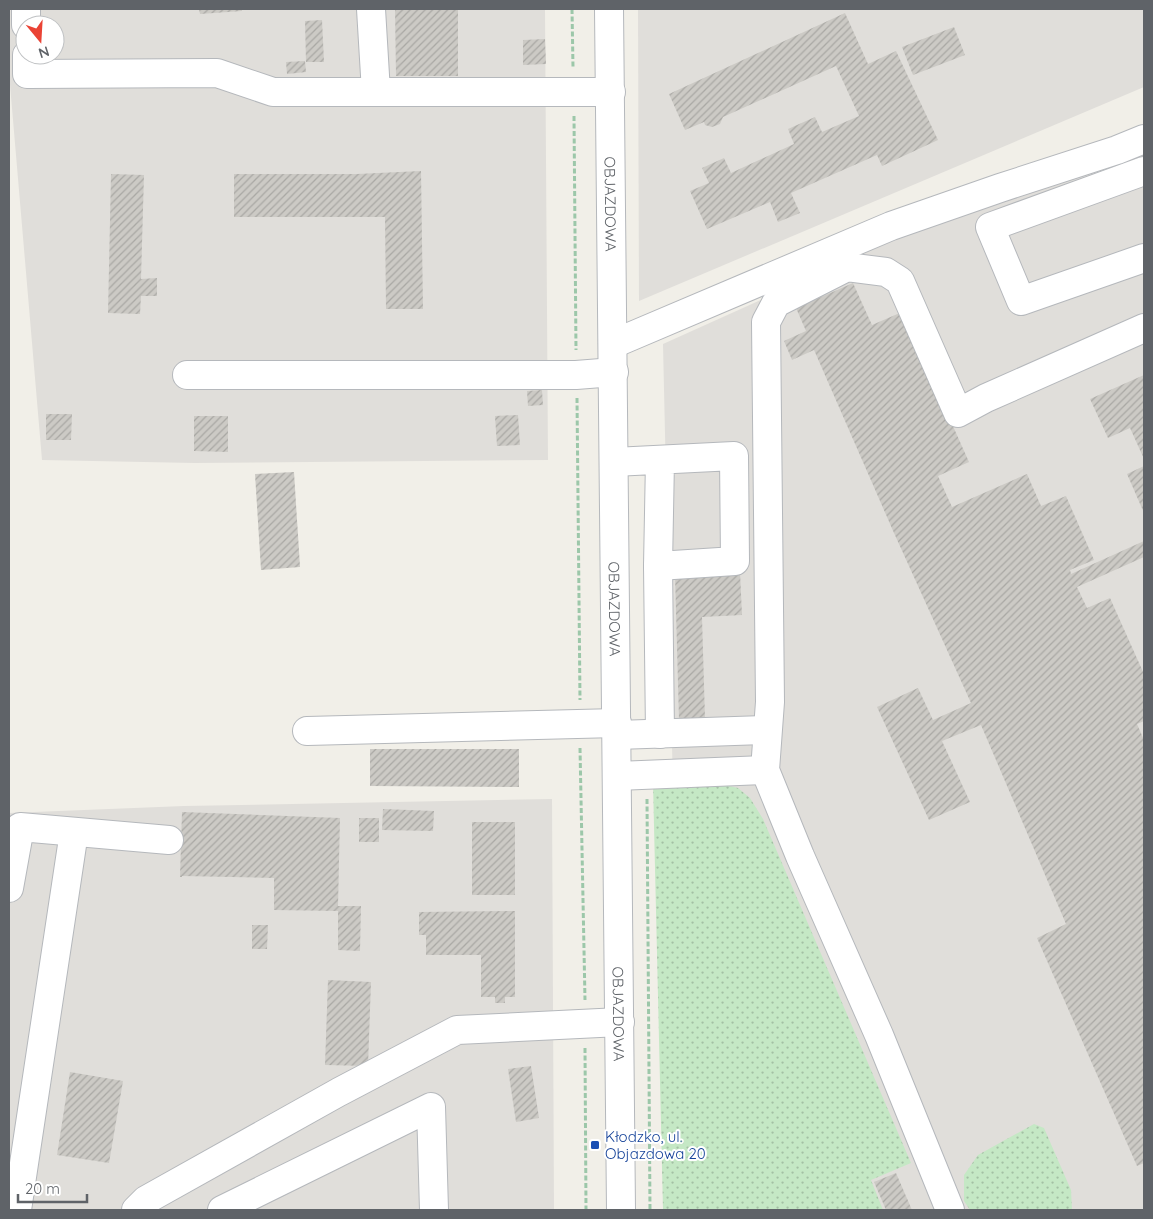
<svg xmlns="http://www.w3.org/2000/svg" width="1153" height="1219" font-family="Quicksand,sans-serif">
<style>
.industrial{fill:#e0deda;fill-rule:evenodd}
.grass{fill:url(#grass-dots)}
.building{fill:url(#building-hatch)}
.lines{fill:none;stroke-linecap:round;stroke-linejoin:round}
.minor-casing{stroke:#b5b8bc;stroke-width:30}
.path{stroke:#9cc7a9;stroke-width:3;stroke-dasharray:5 2.5;stroke-linecap:butt}
.minor{stroke:#fff;stroke-width:28}
.transit-dot{fill:#1a4fb4;stroke:#fff;stroke-width:2}
.labels{text-anchor:middle;dominant-baseline:central;stroke-width:4;stroke-linejoin:round;paint-order:stroke}
.street-label{font-size:15px;fill:#5f6368;stroke:#fff}
.transit-label{font-size:15px;fill:#164399;stroke:#fff;text-anchor:start}
</style>
<defs>
<pattern id="grass-dots" width="8" height="8" patternUnits="userSpaceOnUse" patternTransform="scale(1.25)"><rect width="8" height="8" fill="#c5e8c5"/><path d="M2 2h.1M6 6h.1" fill="none" stroke="#a3c0a4" stroke-width="1.8" stroke-linecap="round"/></pattern>
<pattern id="building-hatch" width="6" height="6" patternUnits="userSpaceOnUse" patternTransform="scale(1.25)"><rect width="6" height="6" fill="#cccac5"/><path d="M-1 1l2-2M0 6l6-6M5 7l2-2" fill="none" stroke="#a9a8a4"/></pattern>
</defs>
<rect width="100%" height="100%" fill="#f1efe8"/>
<g class="industrial">
<path d="M9,9h536l3,451 -353,3 -153,-3 -33,-387zM25,25h30v30h-30z"/>
<polygon points="638,9 1144,9 1144,87 639,301"/>
<polygon points="1144,149 1144,1210 707,1210 673,789 663,344 900,237"/>
<polygon points="552,799 554,1210 9,1210 9,813 184,806"/>
</g>
<g class="grass">
<polygon points="702,780 738,788 750,798 763,819 911,1163 871,1180 883,1210 663,1210 653,783"/>
<polygon points="1034,1124 1044,1128 1071,1190 1072,1210 970,1210 964,1201 964,1175 978,1155"/>
</g>
<g class="building">
<polygon points="199,9 242,9 242,11 200,14"/>
<polygon points="395,9 458,9 458,76 396,76"/>
<polygon points="845,13 868,64 896,51 938,140 882,166 877,155 791,193 800,213 778,222 770,202 707,229 690,191 709,183 702,168 724,158 731,173 794,144 788,129 815,117 822,132 859,116 836,66 723,117 720,124 712,127 705,125 704,122 685,130 669,94"/>
<polygon points="322,20 324,62 306,62 305,21"/>
<polygon points="954,27 965,55 913,75 902,47"/>
<polygon points="545,39 546,64 523,65 523,40"/>
<polygon points="305,61 306,72 287,74 286,62"/>
<polygon points="421,171 423,309 386,309 385,217 234,217 234,174 357,174"/>
<polygon points="111,174 144,175 141,279 157,278 157,296 141,296 140,314 108,313"/>
<polygon points="853,283 872,325 902,312 969,462 938,476 952,507 1027,474 1041,506 1066,496 1094,560 1070,570 1071,574 1144,541 1144,557 1077,587 1087,608 1110,598 1144,674 1144,721 1137,724 1144,740 1144,1163 1137,1166 1037,938 1066,924 981,725 942,741 970,802 929,820 877,707 918,688 933,720 971,703 894,533 814,350 792,360 784,341 806,331 796,308"/>
<polygon points="1144,375 1144,459 1130,428 1108,438 1090,399"/>
<polygon points="542,390 543,405 528,406 527,391"/>
<polygon points="46,414 72,414 71,440 46,440"/>
<polygon points="518,415 520,445 497,446 495,416"/>
<polygon points="194,416 228,416 228,452 194,451"/>
<polygon points="1144,466 1144,513 1127,474"/>
<polygon points="294,472 300,567 261,570 255,474"/>
<polygon points="740,572 742,615 702,617 705,719 679,720 675,574"/>
<polygon points="370,749 519,749 519,787 370,786"/>
<polygon points="383,809 434,811 433,831 382,830"/>
<polygon points="182,812 340,818 338,906 361,906 360,951 338,950 338,911 274,910 274,878 182,876 182,877 180,877"/>
<rect x="359" y="818" width="20" height="24"/>
<rect x="472" y="822" width="43" height="73"/>
<polygon points="515,911 515,997 505,997 505,1003 495,1003 495,997 481,997 481,955 426,955 426,935 419,935 419,912"/>
<polygon points="252,925 268,925 267,949 252,949"/>
<polygon points="328,980 371,982 368,1066 325,1065"/>
<polygon points="531,1066 539,1118 516,1122 508,1069"/>
<polygon points="70,1072 123,1081 109,1163 57,1155"/>
<polygon points="896,1173 912,1210 886,1210 874,1182"/>
</g>
<g class="lines">
<defs>
<g id="minor">
<polyline points="26,9 26,25"/>
<polyline points="371,9 376,92"/>
<path id="s1" d="M609,9l12,1201"/>
<polyline points="27,55 27,74 217,73 273,92 611,92"/>
<polyline points="1144,171 990,227 1021,301 1144,258"/>
<polyline points="613,344 891,226 1000,188 1117,150 1144,139"/>
<polyline points="187,375 576,375 614,372"/>
<polyline points="614,462 734,456 735,561 658,566 660,460"/>
<polyline points="658,566 660,734"/>
<polyline points="307,731 617,723"/>
<polyline points="617,735 767,730"/>
<polyline points="617,776 765,770"/>
<polyline points="9,888 20,827 169,840"/>
<polyline points="17,1210 74,832"/>
<polyline points="136,1210 146,1200 339,1092 457,1030 620,1022"/>
<polyline points="222,1210 431,1107 434,1210"/>
<polyline points="950,1210 879,1035 800,856 765,770 770,702 766,322 776,303 847,267 886,272 900,281 958,413 986,398 1144,328"/>
</g>
</defs>
<use href="#minor" class="minor-casing"/>
<g class="path">
<polyline points="572,9 573,67"/>
<polyline points="574,116 576,350"/>
<polyline points="577,398 580,700"/>
<polyline points="580,748 585,1000"/>
<polyline points="647,799 650,1210"/>
<polyline points="585,1048 586,1210"/>
</g>
<use href="#minor" class="minor"/>
</g>
<rect class="transit-dot" x="590" y="1140" width="10" height="10" rx="2.5"/>
<g class="labels">
<g class="street-label">
<text stroke="none"><textPath href="#s1" startOffset="195">OBJAZDOWA</textPath></text>
<text stroke="none"><textPath href="#s1" startOffset="600">OBJAZDOWA</textPath></text>
<text stroke="none"><textPath href="#s1" startOffset="1005">OBJAZDOWA</textPath></text>
</g>
<g class="transit-label">
<text x="605" y="1136">Kłodzko, ul.<tspan x="605" dy="17">Objazdowa 20</tspan></text>
</g>
</g>
<rect width="1153" height="1219" fill="none" stroke="#5f6368" stroke-width="20"/>
<g transform="translate(40 40) rotate(162)"><circle r="24" fill="#ffffff" stroke="#bfc1c3"/>
<path d="M0-4L9 19L0 12L-9 19Z" fill="#ea4335"/>
<text y="-8" font-size="14" font-weight="bold" text-anchor="middle" fill="#5f6368">N</text>
</g>
<path d="M18 1194v8h69v-8" fill="none" stroke="#5f6368" stroke-width="2.5"/>
<text x="25" y="1194" font-size="15" fill="#5f6368" stroke="#ffffff" stroke-width="4" paint-order="stroke">20 m</text>
</svg>
